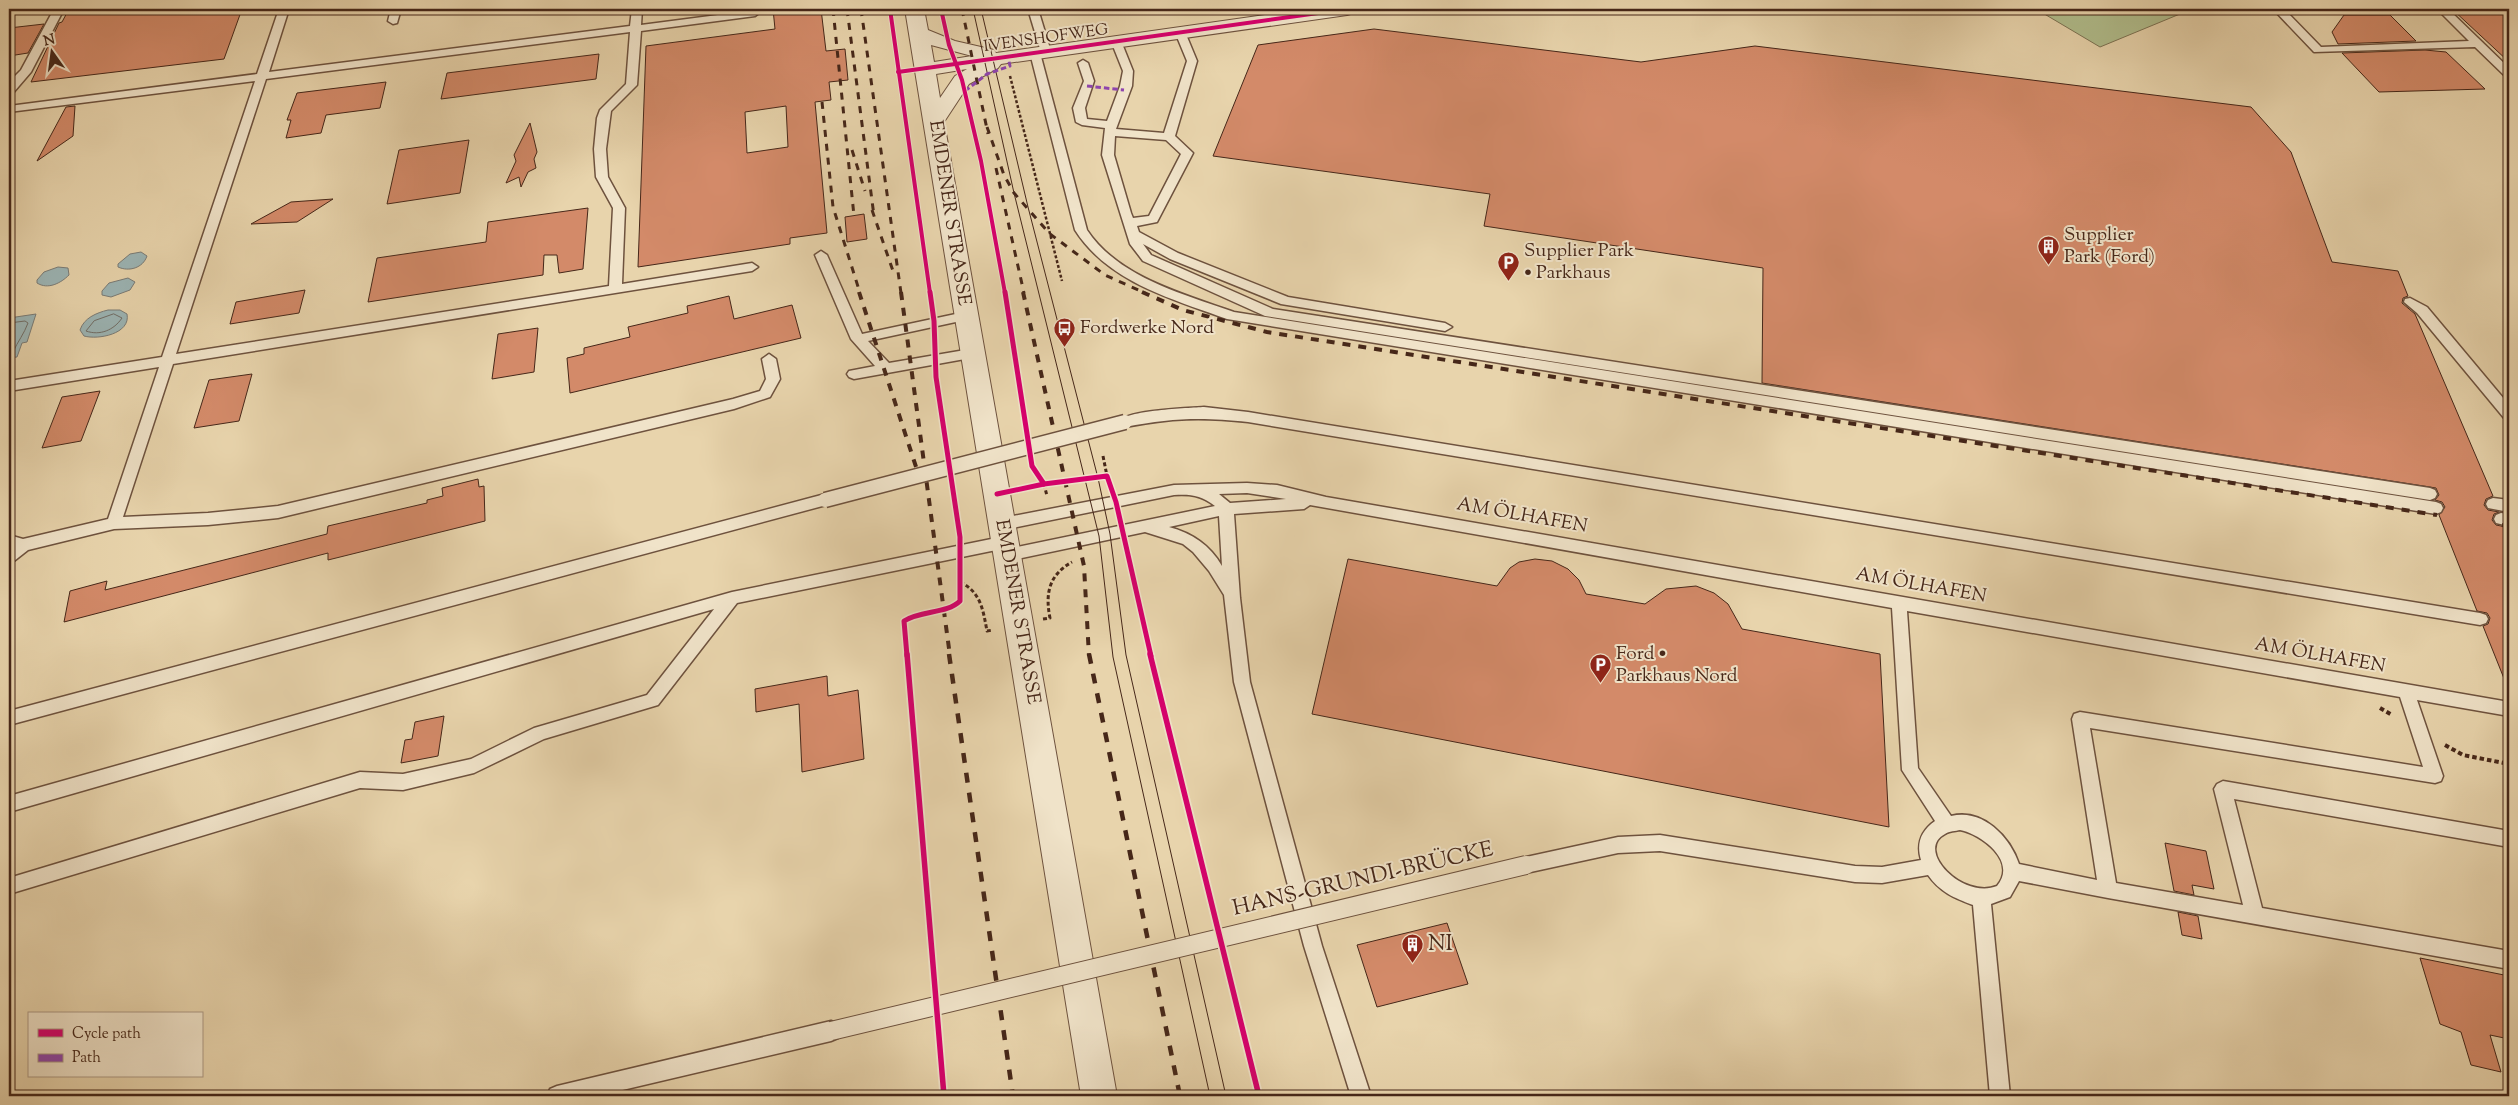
<svg xmlns="http://www.w3.org/2000/svg" width="2518" height="1105" font-family="'Sorts Mill Goudy',serif">
<style>
.green{fill:#b1be8d;stroke:#7c7253}
.water{fill:#9cb5b5;stroke:#7a7c77}
.lines{fill:none;stroke-linecap:round;stroke-linejoin:round}
.shore{stroke:#716e67;stroke-width:1}
.building{fill:#d38a69;stroke:#462719;fill-rule:evenodd}
.service-casing{stroke:#6e523e;stroke-width:3}
.tertiary-casing{stroke:#6e523e;stroke-width:2}
.path-far2{stroke:#462719;stroke-width:2.5;stroke-dasharray:3 2;stroke-linecap:butt}
.path-far1{stroke:#462719;stroke-width:3;stroke-dasharray:4 2.5;stroke-linecap:butt}
.path{stroke:#462719;stroke-width:4;stroke-dasharray:4.5 3;stroke-linecap:butt}
.service{fill:#f0e3c9;fill-rule:evenodd}
.tertiary{fill:#f0e3c9;fill-rule:evenodd}
.tram{stroke:#462719;stroke-width:1}
.rail-far2{stroke:#462719;stroke-width:3;stroke-dasharray:7 7;stroke-linecap:butt}
.rail-far1{stroke:#462719;stroke-width:4;stroke-dasharray:8 8;stroke-linecap:butt}
.rail{stroke:#462719;stroke-width:4.5;stroke-dasharray:10 10;stroke-linecap:butt}
.service-bridge-far1-casing{stroke:#6e523e;stroke-width:17;stroke-linecap:butt}
.service-bridge-casing{stroke:#6e523e;stroke-width:20;stroke-linecap:butt}
.service-bridge-far1{stroke:#f0e3c9;stroke-width:14}
.service-bridge{stroke:#f0e3c9;stroke-width:18}
.quiet{stroke:#8e44ad;stroke-width:3;stroke-dasharray:5.5 3;stroke-linecap:butt}
.cycleway-far2-casing{stroke:#f0e3c9;stroke-width:6}
.cycleway-far1-casing{stroke:#f0e3c9;stroke-width:8}
.cycleway-casing{stroke:#f0e3c9;stroke-width:9}
.cycleway-far2{stroke:#d6006c;stroke-width:4}
.cycleway-far1{stroke:#d6006c;stroke-width:5}
.cycleway{stroke:#d6006c;stroke-width:5.5}
.labels{text-anchor:middle;dominant-baseline:central;stroke-width:4;stroke-linejoin:round;paint-order:stroke}
.far-street-label{font-size:16px;fill:#462719;stroke:#f0e3c9}
.street-label{font-size:19px;fill:#462719;stroke:#f0e3c9}
.poi-label{font-size:19px;fill:#462719;stroke:#f0e3c9;text-anchor:start}
.near-street-label{font-size:22px;fill:#462719;stroke:#f0e3c9}
.near-poi-label{font-size:22px;fill:#462719;stroke:#f0e3c9;text-anchor:start}
</style>
<rect width="100%" height="100%" fill="#e8d4ac"/>
<filter id="stains"><feTurbulence type="fractalNoise" baseFrequency=".004" numOctaves="4"/><feColorMatrix values="0 0 0 0 .2 0 0 0 0 .09 0 0 0 0 .02 0 0 0 .5 -.17"/></filter>
<radialGradient id="worn" r=".72"><stop offset=".6" stop-color="#630" stop-opacity="0"/><stop offset="1" stop-color="#630" stop-opacity=".3"/></radialGradient>
<polygon class="green" points="2036,9 2192,9 2100,47"/>
<g class="water">
<path d="M141,252l6,4c-4,12 -18,16 -29,11v-3l12,-10z"/>
<path d="M58,267l10,1 1,7c-8,8 -21,15 -32,8v-3l7,-8z"/>
<polygon points="128,278 135,282 130,290 111,297 102,295 102,291 109,283"/>
<path d="M108,310h12l7,4c4,20 -29,26 -43,22l-4,-6c4,-12 16,-17 28,-20z"/>
<polygon points="36,314 27,342 22,343 17,357 9,358 9,318"/>
</g>
<g class="lines">
<g class="shore">
<path d="M114,314l8,4c-8,12 -22,18 -36,13l8,-10z"/>
<path d="M9,323l16,-2 3,2c-4,11 -10,18 -15,29l-4,1"/>
</g>
</g>
<g class="building">
<polygon points="69,9 242,9 224,59 31,82 59,23 62,22"/>
<path d="M773,9h48l5,42 19,-2 3,31 -19,2 2,18 -16,2 12,131 -37,5v6l-152,23 8,-221 129,-17zM786,106l2,41 -41,6 -2,-41z"/>
<polygon points="2452,9 2509,9 2509,62"/>
<polygon points="2344,15 2390,15 2416,41 2338,44 2332,32"/>
<polygon points="44,24 28,53 9,56 9,28"/>
<polygon points="1374,29 1641,62 1755,46 2251,107 2291,152 2332,262 2398,271 2408,296 2403,298 2402,303 2415,314 2493,496 2486,499 2484,505 2488,510 2499,512 2494,514 2492,520 2496,525 2506,527 2509,534 2509,691 2483,626 2488,624 2490,618 2487,613 2477,611 2439,515 2445,507 2442,502 2435,500 2439,495 2436,488 1762,383 1763,268 1484,226 1490,194 1213,156 1258,45"/>
<polygon points="2425,50 2446,52 2485,89 2379,92 2342,53"/>
<polygon points="599,54 596,79 441,99 447,73"/>
<polygon points="386,82 380,108 326,115 321,133 286,138 291,120 287,120 297,93"/>
<polygon points="75,106 73,136 37,161 66,107"/>
<polygon points="530,123 537,152 534,159 536,168 528,172 521,187 519,177 506,183 516,161 514,155"/>
<polygon points="469,140 460,193 387,204 399,150"/>
<polygon points="333,199 297,222 251,224 291,202"/>
<polygon points="588,208 583,269 559,273 557,255 544,255 543,275 368,302 377,258 486,242 488,222"/>
<polygon points="864,214 867,239 847,242 845,217"/>
<polygon points="305,290 299,313 230,324 236,302"/>
<polygon points="729,296 734,319 792,305 801,338 570,393 567,358 584,354 584,348 630,337 628,327 688,313 687,306"/>
<polygon points="538,328 534,372 492,379 498,334"/>
<polygon points="252,374 239,421 194,428 209,380"/>
<polygon points="100,391 81,441 42,448 62,397"/>
<polygon points="478,479 479,487 484,486 485,521 328,560 328,553 64,622 70,591 107,581 105,590 327,534 328,526 427,503 427,500 443,496 442,488"/>
<polygon points="1348,559 1497,586 1510,568 1519,562 1535,559 1552,561 1568,569 1579,580 1586,594 1645,604 1666,589 1696,586 1714,593 1728,604 1742,629 1880,654 1889,827 1312,714"/>
<polygon points="827,676 828,696 858,690 864,759 802,772 799,704 756,712 755,689"/>
<polygon points="444,716 438,756 401,763 405,740 412,739 415,722"/>
<polygon points="2165,843 2206,851 2214,889 2192,885 2194,895 2174,891"/>
<polygon points="2178,912 2198,916 2202,939 2182,935"/>
<polygon points="1447,923 1468,984 1377,1007 1357,945"/>
<polygon points="2420,958 2509,976 2509,1039 2490,1035 2501,1072 2471,1065 2461,1032 2440,1024"/>
</g>
<g class="lines">
<defs>
<g id="service">
<polygon points="54,9 64,9 31,72 13,93 9,94 9,82 21,70"/>
<path d="M279,9h10l-20,63 361,-46 2,-17h10l-1,16 123,-16 -9,7 -114,15 -4,54 -26,26 -5,38 2,28 17,31 -3,76 130,-21 6,4 -6,4 -579,93 -50,153 85,-4 70,-7 455,-107 27,-8 6,-12 -4,-20 7,-5 7,5 4,20 -10,18 -36,12 -456,109 -70,7 -94,4 -86,21 -14,11 -5,2v-28l14,4 85,-20 51,-152 -150,24v-10l153,-24 93,-276 -246,31v-6l248,-32zM630,32l-4,52 -26,26 -3,8 -3,31 2,28 17,31 -4,78 -433,68 90,-275z"/>
<polygon points="391,9 401,9 397,23 393,24 388,21"/>
<polygon points="1028,9 1038,9 1051,52 1050,54 1042,54 1041,52"/>
<polygon points="2273,9 2284,9 2321,47 2469,41 2437,9 2448,9 2509,68 2509,77 2505,76 2475,47 2314,52"/>
<path d="M1180,29l5,3 12,29 -22,75 18,17 -36,69 -20,4 2,6 39,21 110,44 157,26 7,4 -7,4 -164,-27 -111,-45 -27,-15 8,11 122,54 1157,179 5,2 2,4 -2,4 -5,2 -1165,-184 -122,-55 -13,-17 -28,-89 3,-27 -23,-3 -6,-3 -3,-14 11,-27 -6,-18 5,-3 5,3 6,18 -9,27 2,11 20,2 13,-35 3,-15 -12,-30 5,-3 5,3 12,30 -1,15 -16,43 48,4 23,-72 -12,-29zM1115,136l51,4 15,14 -32,62 -16,2 -2,-5 -17,-58z"/>
<path d="M1035,50l5,3 47,177c31,47 96,64 147,82l1202,190 5,2 2,4 -2,4 -5,2 -1209,-195c-55,-20 -119,-37 -152,-89l-45,-177z"/>
<polygon points="821,251 827,255 862,334 965,312 971,316 965,320 868,341 889,363 971,349 976,351 978,354 976,357 854,379 849,377 847,374 849,371 875,366 851,339 815,255"/>
<polygon points="2410,298 2427,307 2509,405 2509,419 2504,418 2417,313 2404,302 2405,299"/>
<path d="M1204,407l44,5 1232,201 6,2 2,4 -2,4 -6,2 -1232,-203c-47,-5 -76,-4 -123,5l-7,-5c7,-12 71,-14 86,-15z"/>
<path d="M1247,483l30,2 49,12 1183,205v14l-92,-16 26,76 -2,5 -6,2 -345,-55 26,155 127,22 -29,-116 3,-5 6,-3 286,50v16l-275,-48 28,109 247,43v18l-401,-71 -89,-17 -9,16 -19,7 19,192h-20l-17,-191c-19,-7 -33,-13 -45,-30l-46,8 -27,-1 -195,-31 -42,2 -92,20 -6,-2 -3,-6 3,-6 6,-2 92,-20 42,-2 195,31 27,1 39,-7c-5,-17 0,-29 14,-39l-33,-51 -10,-162 -582,-103 -6,4 -70,5 6,84 10,84 72,264 49,150h-20l-47,-150 -70,-264 -10,-87 -15,-24 -16,-19 -10,-8 -38,-12 -137,29 -5,-2 -3,-4 3,-4 5,-2 207,-43c-14,-11 -25,-12 -41,-11l-171,35 -5,-2 -2,-4 2,-4 5,-2 171,-33zM1247,493l39,6 -56,4 -11,-9zM1219,516l3,50c-12,-21 -30,-33 -53,-39zM1907,611l493,86 23,70 -343,-55 -6,2 -2,5 25,161 -78,-16c-9,-27 -36,-56 -68,-48l-33,-48zM1960,830c21,4 58,31 37,56 -34,14 -83,-36 -52,-52 4,-3 11,-3 15,-4z"/>
<polygon points="825,494 830,496 832,500 830,504 9,725 9,711"/>
<polygon points="2493,498 2509,500 2509,512 2488,508 2486,504 2488,500"/>
<polygon points="2501,513 2509,514 2509,526 2496,523 2494,519 2496,515"/>
<polygon points="1006,536 1011,538 1013,542 1011,546 1006,548 737,603 658,705 544,739 474,773 403,790 360,788 9,894 9,878 360,772 403,774 471,759 534,728 647,695 714,609 9,812 9,796 732,592"/>
<polygon points="831,1021 838,1024 841,1031 838,1038 831,1041 597,1096 547,1096 550,1089 557,1086"/>
</g>
<path id="tertiary" d="M905,9h19l4,21 27,11 39,9 2,3 312,-44h49l-3,4 -7,2 -346,49 -3,4 -29,16 -25,38 173,974h-36zM931,45l41,11 -38,6zM967,69l-12,7 -15,22 -4,-24z"/>
</defs>
<use href="#service" class="service-casing"/>
<use href="#tertiary" class="tertiary-casing"/>
<polyline class="path-far2" points="1010,76 1062,281"/>
<g class="path-far1">
<polyline points="1103,456 1107,476"/>
<polyline points="1044,484 1047,496"/>
<path d="M960,582c21,10 23,28 27,49l6,-1"/>
<path d="M1043,619l7,-1c-5,-25 -1,-43 22,-56"/>
</g>
<g class="path">
<polyline points="2380,708 2392,715"/>
<polyline points="2445,745 2463,755 2509,764"/>
</g>
<use href="#service" class="service"/>
<use href="#tertiary" class="tertiary"/>
<g class="tram">
<polyline points="973,9 1014,193 1099,536 1113,657 1210,1096"/>
<polyline points="981,9 1028,207 1098,478 1110,534 1126,655 1226,1096"/>
</g>
<g class="rail-far2">
<polyline points="833,9 854,216"/>
<polyline points="847,9 874,216"/>
<polyline points="861,9 901,293"/>
<polyline points="962,9 988,134"/>
<polyline points="822,102 833,207 860,293"/>
<polyline points="987,127 1004,175 1014,193 1050,234 1105,275 1145,293"/>
<polyline points="852,150 865,191"/>
<polyline points="996,168 1024,293"/>
<polyline points="872,210 893,271"/>
</g>
<g class="rail-far1">
<polyline points="859,292 919,476"/>
<polyline points="901,292 950,656"/>
<polyline points="1023,292 1084,566 1089,656"/>
<polyline points="1142,292 1183,310 1267,332 2437,515"/>
<polyline points="2502,525 2509,526"/>
</g>
<g class="rail">
<polyline points="949,654 1013,1096"/>
<polyline points="1089,654 1180,1096"/>
</g>
<defs>
<polyline id="service-bridge-far1" points="825,500 1125,422"/>
<polyline id="service-bridge" points="831,1031 1526,865"/>
</defs>
<use href="#service-bridge-far1" class="service-bridge-far1-casing"/>
<use href="#service-bridge" class="service-bridge-casing"/>
<use href="#service-bridge-far1" class="service-bridge-far1"/>
<use href="#service-bridge" class="service-bridge"/>
<g class="quiet">
<polyline points="1087,86 1124,90"/>
<polyline points="965,91 987,74 1010,66 1008,57"/>
</g>
<defs>
<g id="cycleway-far2">
<polyline points="890,9 930,293"/>
<polyline points="941,9 949,45 962,80 981,161 1005,293"/>
<polyline points="898,72 1347,9"/>
</g>
<g id="cycleway-far1">
<polyline points="1005,292 1032,466 1044,484"/>
<polyline points="997,494 1044,484 1107,476 1116,502 1151,656"/>
<path d="M907,656l-3,-35c17,-11 43,-7 56,-20v-64l-24,-160 -2,-56 -4,-29"/>
</g>
<g id="cycleway">
<polyline points="907,654 944,1096"/>
<polyline points="1150,654 1259,1096"/>
</g>
</defs>
<use href="#cycleway-far2" class="cycleway-far2-casing"/>
<use href="#cycleway-far1" class="cycleway-far1-casing"/>
<use href="#cycleway" class="cycleway-casing"/>
<use href="#cycleway-far2" class="cycleway-far2"/>
<use href="#cycleway-far1" class="cycleway-far1"/>
<use href="#cycleway" class="cycleway"/>
</g>
<defs>
<symbol id="building-pin" viewBox="-11 -11 22 30"><path d="M0 17L-7.5 6A9.5 9.5 0 1 1 7.5 6Z" fill="#8f2418" stroke="#f0e3c9"/><path d="M-4-6H4V6H1V3H-1V6H-4ZM-2.5-4.3h1.7v1.8h-1.7ZM.8-4.3h1.7v1.8H.8ZM-2.5-1h1.7V.8h-1.7ZM.8-1h1.7V.8H.8Z" fill="#fff"/></symbol>
<symbol id="parking-pin" viewBox="-11 -11 22 30"><path d="M0 17L-7.5 6A9.5 9.5 0 1 1 7.5 6Z" fill="#8f2418" stroke="#f0e3c9"/><path d="M-3.5-5.5H1a3.5 3.5 0 0 1 0 7H-1V5.5H-3.5ZM-1-3.4V-.6H.8a1.4 1.4 0 0 0 0-2.8Z" fill="#fff"/></symbol>
<symbol id="bus-pin" viewBox="-11 -11 22 30"><path d="M0 17L-7.5 6A9.5 9.5 0 1 1 7.5 6Z" fill="#8f2418" stroke="#f0e3c9"/><path d="M-5-6H5V4H4V6H2V4H-2V6H-4V4H-5ZM-3.5-4V0h7V-4ZM-3.5 1.2v1.5H-2V1.2ZM2 1.2v1.5H3.5V1.2Z" fill="#fff"/></symbol>
</defs>
<g fill-rule="evenodd">
<use href="#building-pin" x="2036" y="234" width="25" height="34"/>
<use href="#parking-pin" x="1496" y="250" width="25" height="34"/>
<use href="#bus-pin" x="1052" y="316" width="25" height="34"/>
<use href="#parking-pin" x="1588" y="652" width="25" height="34"/>
<use href="#building-pin" x="1400" y="932" width="25" height="34"/>
</g>
<g class="labels">
<g class="far-street-label">
<text transform="translate(1046 39) rotate(-8)">IVENSHOFWEG</text>
</g>
<g class="street-label">
<text transform="translate(949 213) rotate(81)">EMDENER STRASSE</text>
<text transform="translate(1522 516) rotate(10)">AM ÖLHAFEN</text>
<text transform="translate(1921 586) rotate(10)">AM ÖLHAFEN</text>
<text transform="translate(1017 612) rotate(80)">EMDENER STRASSE</text>
<text transform="translate(2320 656) rotate(10)">AM ÖLHAFEN</text>
</g>
<g class="poi-label">
<text x="2064" y="235">Supplier<tspan x="2064" dy="22">Park (Ford)</tspan></text>
<text x="1524" y="251">Supplier Park<tspan x="1524" dy="22">• Parkhaus</tspan></text>
<text x="1080" y="328">Fordwerke Nord</text>
<text x="1616" y="654">Ford •<tspan x="1616" dy="22">Parkhaus Nord</tspan></text>
</g>
<g class="near-street-label">
<text transform="translate(1363 880) rotate(-13)">HANS-GRUNDI-BRÜCKE</text>
</g>
<g class="near-poi-label">
<text x="1428" y="945">NI</text>
</g>
</g>
<rect width="2518" height="1105" fill="none" stroke="#e8d4ac" stroke-width="30"/>
<rect x="10" y="10" width="2498" height="1085" fill="none" stroke="#462719" stroke-width="2.5"/>
<rect x="15" y="15" width="2488" height="1075" fill="none" stroke="#462719"/>
<rect x="28" y="1012" width="175" height="65" fill="#f0e3c9" stroke="#ac9883"/>
<rect x="38" y="1029" width="25" height="8" fill="#d6006c" stroke="#ac9883"/>
<text x="72" y="1038" font-size="15" fill="#462719">Cycle path</text>
<rect x="38" y="1054" width="25" height="8" fill="#8e44ad" stroke="#ac9883"/>
<text x="72" y="1062" font-size="15" fill="#462719">Path</text>
<g transform="translate(52 52) rotate(346)" stroke="#f0e3c9" stroke-width="4" paint-order="stroke">
<path d="M0-4L9 19L0 12L-9 19Z" fill="#462719"/>
<text y="-8" font-size="14" font-weight="bold" text-anchor="middle" fill="#462719">N</text>
</g>
<rect width="100%" height="100%" filter="url(#stains)"/>
<rect width="100%" height="100%" fill="url(#worn)"/>
</svg>
